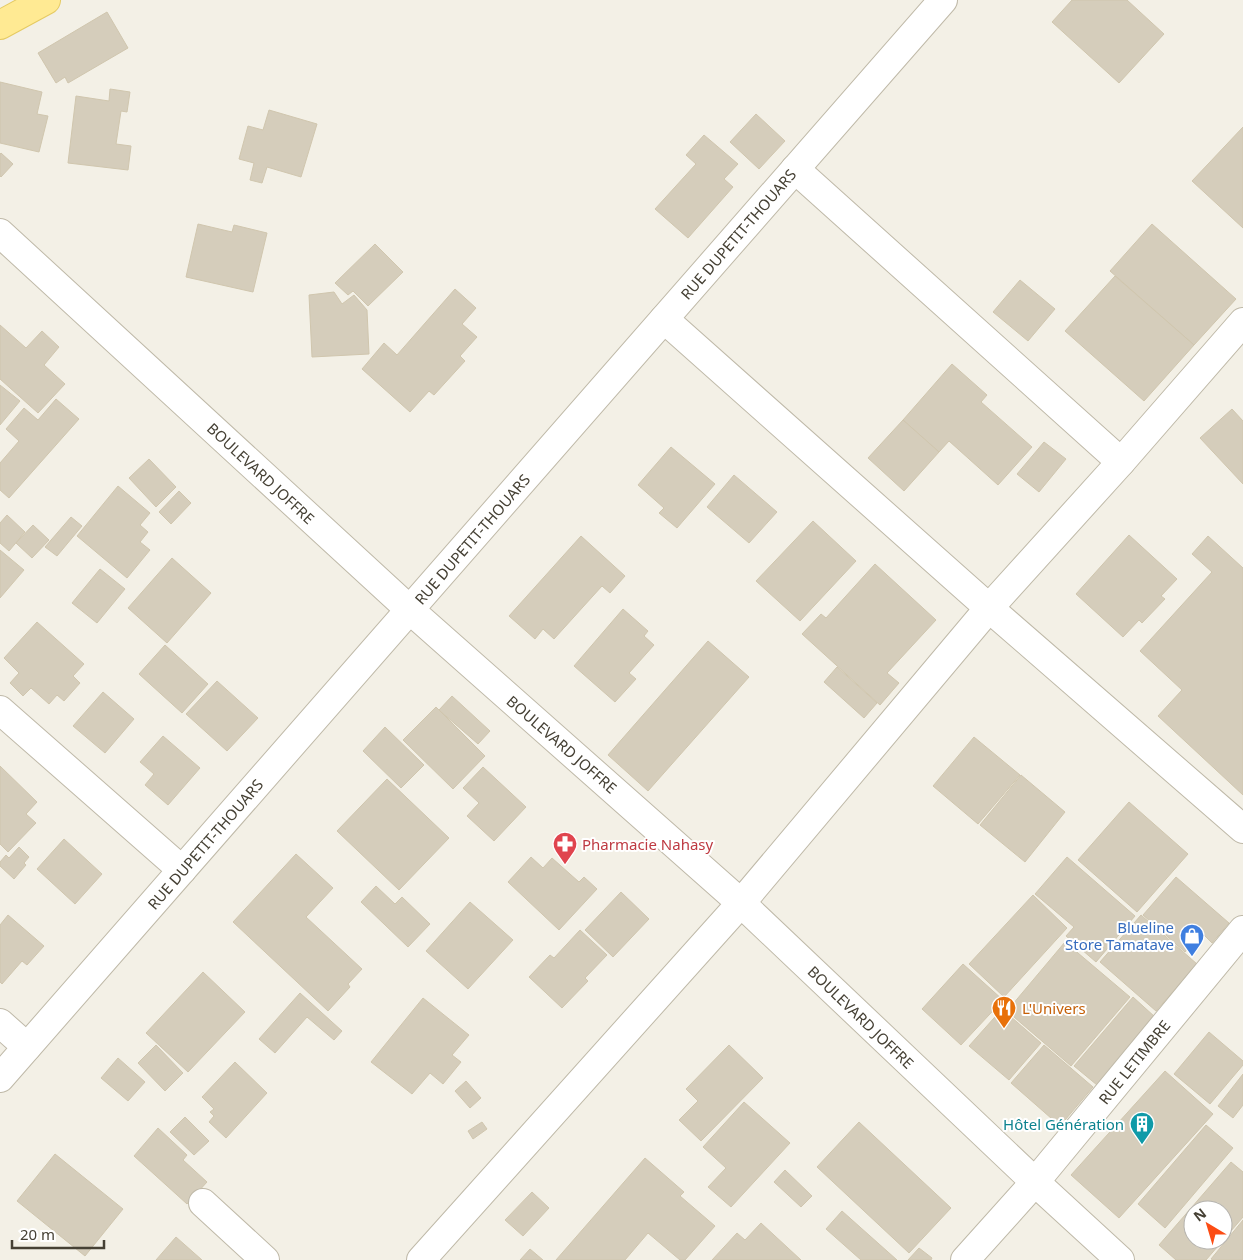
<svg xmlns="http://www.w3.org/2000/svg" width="1243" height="1260" font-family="'Noto Sans',sans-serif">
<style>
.building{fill:#d5cdbb;stroke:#d0c6ae;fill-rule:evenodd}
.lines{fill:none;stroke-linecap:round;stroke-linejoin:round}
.minor-casing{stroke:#bfb9a8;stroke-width:30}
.major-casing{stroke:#e5ca62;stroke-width:30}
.minor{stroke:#fff;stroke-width:28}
.major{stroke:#ffea93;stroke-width:28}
.labels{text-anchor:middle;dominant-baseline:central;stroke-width:4;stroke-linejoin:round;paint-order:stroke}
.street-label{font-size:15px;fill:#464135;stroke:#fff}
.health-label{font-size:15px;fill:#be3a42;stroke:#fff;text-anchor:start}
.shop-label{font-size:15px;fill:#366cbe;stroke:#fff;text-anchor:end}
.food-label{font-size:15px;fill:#c56008;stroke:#fff;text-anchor:start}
.culture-label{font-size:15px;fill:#0d838f;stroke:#fff;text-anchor:end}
</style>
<rect width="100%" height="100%" fill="#f3f0e6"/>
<g class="building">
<polygon points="1072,0 1127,0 1164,34 1119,83 1052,22"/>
<polygon points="107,12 128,48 68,83 65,77 56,83 38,53"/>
<polygon points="0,82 42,92 37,114 48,116 39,152 0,143"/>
<polygon points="110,89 130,92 127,112 121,111 116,144 131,146 128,170 68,163 76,96 109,101"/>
<polygon points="269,110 317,124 301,177 267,167 262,183 250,180 254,163 239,159 248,126 263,130"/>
<polygon points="756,114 785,141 759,169 730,142"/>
<polygon points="1243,127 1243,228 1192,181"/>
<polygon points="704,135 738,164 724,179 733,187 688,238 655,209 696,164 686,155"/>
<polygon points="1,153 13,164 1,177 0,176 0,154"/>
<polygon points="198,224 232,232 234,225 267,233 253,292 186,277"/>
<polygon points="1152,224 1236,299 1194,345 1110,271"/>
<polygon points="375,244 403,272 368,306 353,291 348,295 335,283"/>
<polygon points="1115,276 1194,345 1144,401 1065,331"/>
<polygon points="1020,280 1055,309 1028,341 993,312"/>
<polygon points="455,289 476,308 462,324 477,337 460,356 465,361 434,395 429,391 410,412 362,369 384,343 397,355"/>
<polygon points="334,292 342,304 354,295 367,310 369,354 312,357 309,295"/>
<polygon points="0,325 26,348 42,331 59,347 44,365 65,384 38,413 0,379"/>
<polygon points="952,364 987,395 981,402 1032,447 998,485 949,441 939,452 903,420"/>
<polygon points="0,385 20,401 0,425"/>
<polygon points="56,399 79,419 9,498 0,490 0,463 19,441 6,429 24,408 38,420"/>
<polygon points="1232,409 1243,421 1243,484 1200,438"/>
<polygon points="903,420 939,452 904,491 868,458"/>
<polygon points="1044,442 1066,459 1039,492 1017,474"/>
<polygon points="671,447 715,484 677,528 659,513 664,508 638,485"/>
<polygon points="149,459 176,487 156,507 129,478"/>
<polygon points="734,475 777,512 749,543 707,507"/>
<polygon points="118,486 150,513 140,525 148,532 140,542 150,550 127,578 77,536"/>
<polygon points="179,491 191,503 171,524 159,512"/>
<polygon points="7,515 25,532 9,551 0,543 0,523"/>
<polygon points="71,517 82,526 57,556 45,547"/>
<polygon points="813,521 856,561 800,621 756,581"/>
<polygon points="33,525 49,540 32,558 16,543"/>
<polygon points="1129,535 1177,579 1161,596 1165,599 1142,623 1139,620 1123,637 1076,594"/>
<polygon points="581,536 625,576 610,593 602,586 554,639 543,629 535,639 509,616"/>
<polygon points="1208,536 1243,568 1243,795 1158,716 1182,690 1140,651 1212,572 1192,554"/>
<polygon points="0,550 24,570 0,598"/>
<polygon points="172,558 211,593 167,643 128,608"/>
<polygon points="875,564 936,620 887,673 899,683 880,705 802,634 821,614 826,618"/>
<polygon points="100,569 125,589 97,623 72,603"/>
<polygon points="623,609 648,631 644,636 654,645 629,673 636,679 615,702 574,666"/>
<polygon points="37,622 84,664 73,676 80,683 64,701 57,695 49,704 31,688 23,696 10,683 19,673 4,658"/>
<polygon points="708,641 749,677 648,791 608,755"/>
<polygon points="165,645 208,684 182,713 139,674"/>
<polygon points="837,667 877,703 864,718 824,682"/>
<polygon points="217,681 258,718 227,751 186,714"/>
<polygon points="103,692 134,719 105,753 73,726"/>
<polygon points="452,696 490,731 478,744 439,710"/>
<polygon points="436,707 485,756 453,789 403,740"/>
<polygon points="385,727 424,765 401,788 363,751"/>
<polygon points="163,736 200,768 168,805 145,785 154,774 140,762"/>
<polygon points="974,737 1020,775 978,824 933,786"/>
<polygon points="0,766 37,802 26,814 36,823 8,852 0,844"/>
<polygon points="483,767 526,807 494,841 467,816 479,803 463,788"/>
<polygon points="1021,775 1065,812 1025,862 980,825"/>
<polygon points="387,779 449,838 399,890 337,831"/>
<polygon points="1129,802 1188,854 1137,912 1078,860"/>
<polygon points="64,839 102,874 75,904 37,869"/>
<polygon points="19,847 29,857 24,863 26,865 14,879 0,866 0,862 6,855 9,858"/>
<polygon points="296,854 333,888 306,917 362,969 348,984 350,987 328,1011 233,922"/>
<polygon points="531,857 543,868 552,858 579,882 584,877 597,889 559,930 508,882"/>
<polygon points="1067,857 1135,916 1096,962 1066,936 1074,927 1035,894"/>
<polygon points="1176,877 1229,923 1212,943 1202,933 1185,952 1143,915"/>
<polygon points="376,886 395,904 402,897 430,924 408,947 361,902"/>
<polygon points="621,892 649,919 613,957 585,930"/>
<polygon points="1033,895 1067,928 1004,997 969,964"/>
<polygon points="470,902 513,940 468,989 426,951"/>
<polygon points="8,915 44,946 27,965 22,961 2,984 0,982 0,925"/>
<polygon points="1141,915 1197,964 1156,1011 1100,962"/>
<polygon points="580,930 607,955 585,978 588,981 562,1008 529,977 550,955 554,958"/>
<polygon points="1065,942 1130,997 1071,1066 1007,1011"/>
<polygon points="963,964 1003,1000 961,1045 922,1009"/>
<polygon points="203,972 245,1012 188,1072 146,1033"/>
<polygon points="300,993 342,1031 334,1040 307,1017 275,1053 259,1039"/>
<polygon points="1133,997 1155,1017 1097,1085 1074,1066"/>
<polygon points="423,998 469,1035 452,1055 461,1062 443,1084 430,1073 412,1094 371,1062"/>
<polygon points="1002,1009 1041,1043 1009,1080 969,1046"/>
<polygon points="1209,1032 1243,1061 1243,1065 1210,1104 1174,1074"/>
<polygon points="156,1045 183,1073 165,1091 138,1063"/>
<polygon points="729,1045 763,1078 701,1141 679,1120 698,1101 686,1089"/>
<polygon points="1044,1045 1093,1087 1060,1126 1011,1083"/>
<polygon points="118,1058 145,1082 128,1101 101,1078"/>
<polygon points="235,1062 267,1093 226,1138 209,1122 214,1116 210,1112 214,1109 202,1097"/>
<polygon points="1165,1071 1213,1114 1119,1218 1071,1175"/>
<polygon points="1243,1074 1243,1105 1233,1118 1218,1106"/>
<polygon points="466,1081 481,1098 470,1108 455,1091"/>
<polygon points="744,1102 790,1143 731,1207 708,1187 726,1168 703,1147"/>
<polygon points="185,1117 209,1141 194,1155 170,1132"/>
<polygon points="482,1122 487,1129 473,1139 468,1131"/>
<polygon points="859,1122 951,1208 909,1253 817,1167"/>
<polygon points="1206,1125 1233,1148 1165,1228 1138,1204"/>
<polygon points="158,1128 187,1155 183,1160 207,1182 187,1204 134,1156"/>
<polygon points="55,1154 123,1209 85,1256 17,1201"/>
<polygon points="645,1158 684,1192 680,1196 715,1226 685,1260 680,1260 648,1233 625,1260 556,1260"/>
<path d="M1231,1162l12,10v45l-37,43h-30l-17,-15zM1193,1210h30v30h-30z"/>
<polygon points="785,1170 812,1196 801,1207 774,1182"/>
<polygon points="532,1192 549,1208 523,1236 505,1220"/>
<polygon points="842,1211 897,1260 861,1260 826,1229"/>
<polygon points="1243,1220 1243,1260 1213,1260 1211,1259"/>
<polygon points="761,1223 801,1260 712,1260 737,1233 745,1240"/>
<polygon points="176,1237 202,1260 156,1260"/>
<polygon points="919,1248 932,1258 931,1260 908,1260"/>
<polygon points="530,1249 543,1260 520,1260"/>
</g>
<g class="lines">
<defs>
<g id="minor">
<polyline points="795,169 1121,462"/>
<polyline points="0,233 410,610 741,903 1035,1182 1120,1260"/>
<polyline points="664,319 989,608 1243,829"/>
<polyline points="0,710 182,870"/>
<polyline points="0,1023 27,1047"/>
<polyline points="0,1078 943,0"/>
<polyline points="203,1203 265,1260"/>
<polyline points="421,1260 741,903 989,608 1121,462 1243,322"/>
<polyline points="965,1260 1035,1182 1243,930"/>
</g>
<polyline id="major" points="0,25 46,0"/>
</defs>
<use href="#minor" class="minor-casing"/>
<use href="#major" class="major-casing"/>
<use href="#minor" class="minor"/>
<use href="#major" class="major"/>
</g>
<defs>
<symbol id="pharmacy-pin" viewBox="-11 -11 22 30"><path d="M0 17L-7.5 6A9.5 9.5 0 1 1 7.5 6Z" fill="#e0444e" stroke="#fff"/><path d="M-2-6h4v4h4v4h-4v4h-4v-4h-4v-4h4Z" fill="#fff"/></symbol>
<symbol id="shop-pin" viewBox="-11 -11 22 30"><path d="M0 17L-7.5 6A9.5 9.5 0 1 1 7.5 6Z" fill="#3f7fe0" stroke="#fff"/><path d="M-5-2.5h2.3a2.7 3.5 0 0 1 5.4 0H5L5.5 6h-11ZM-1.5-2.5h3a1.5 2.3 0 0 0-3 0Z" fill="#fff"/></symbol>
<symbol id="restaurant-pin" viewBox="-11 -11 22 30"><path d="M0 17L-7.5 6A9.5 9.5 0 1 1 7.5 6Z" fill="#e8710a" stroke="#fff"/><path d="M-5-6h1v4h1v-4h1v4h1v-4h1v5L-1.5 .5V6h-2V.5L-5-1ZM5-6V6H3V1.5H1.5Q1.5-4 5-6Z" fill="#fff"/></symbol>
<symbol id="building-pin" viewBox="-11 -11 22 30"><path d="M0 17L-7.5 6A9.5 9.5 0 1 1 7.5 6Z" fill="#0f9aa8" stroke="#fff"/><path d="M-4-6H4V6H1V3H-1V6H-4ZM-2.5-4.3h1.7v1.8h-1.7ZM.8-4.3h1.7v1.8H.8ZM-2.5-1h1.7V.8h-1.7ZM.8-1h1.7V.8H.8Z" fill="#fff"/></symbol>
</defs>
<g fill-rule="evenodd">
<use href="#pharmacy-pin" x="551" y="830" width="28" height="38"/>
<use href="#shop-pin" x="1178" y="922" width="28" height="38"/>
<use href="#restaurant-pin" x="990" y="994" width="28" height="38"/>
<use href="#building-pin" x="1128" y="1110" width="28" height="38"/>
</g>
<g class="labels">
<g class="street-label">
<text transform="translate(738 234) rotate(-49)">RUE DUPETIT-THOUARS</text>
<text transform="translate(261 473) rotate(43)">BOULEVARD JOFFRE</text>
<text transform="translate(472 539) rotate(-49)">RUE DUPETIT-THOUARS</text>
<text transform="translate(562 744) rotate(41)">BOULEVARD JOFFRE</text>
<text transform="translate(205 844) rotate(-49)">RUE DUPETIT-THOUARS</text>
<text transform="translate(861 1017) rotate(44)">BOULEVARD JOFFRE</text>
<text transform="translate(1134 1062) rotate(-51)">RUE LETIMBRE</text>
</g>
<g class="health-label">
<text x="582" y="844">Pharmacie Nahasy</text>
</g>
<g class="shop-label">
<text x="1174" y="927">Blueline<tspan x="1174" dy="17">Store Tamatave</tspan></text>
</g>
<g class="food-label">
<text x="1022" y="1008">L'Univers</text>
</g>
<g class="culture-label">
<text x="1124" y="1124">Hôtel Génération</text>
</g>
</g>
<g transform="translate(1208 1225) rotate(322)"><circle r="24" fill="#ffffff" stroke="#b5b3ae"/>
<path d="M0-4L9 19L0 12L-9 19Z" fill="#fc4c14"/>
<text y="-8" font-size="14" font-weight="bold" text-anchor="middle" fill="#464135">N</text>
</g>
<path d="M12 1240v8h92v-8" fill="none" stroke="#464135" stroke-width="2.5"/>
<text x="20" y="1240" font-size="15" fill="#464135" stroke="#ffffff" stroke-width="4" paint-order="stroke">20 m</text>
</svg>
